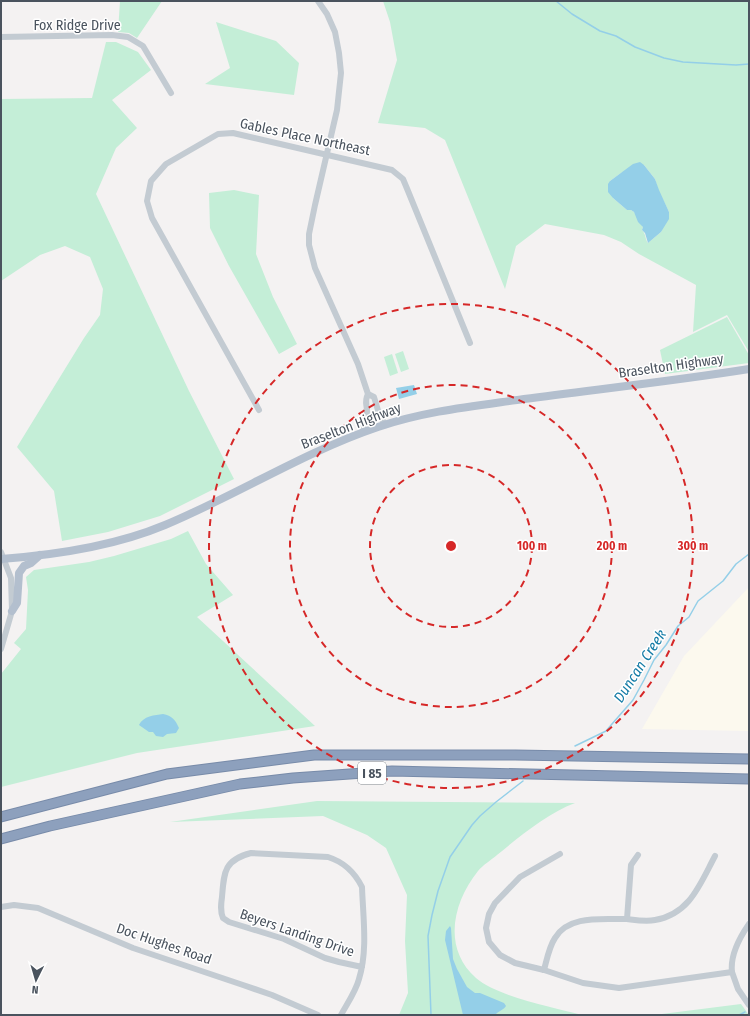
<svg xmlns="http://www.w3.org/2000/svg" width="750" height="1016" font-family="'Fira Sans Condensed',sans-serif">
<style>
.commercial{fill:#fcf9ee}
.green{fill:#c4eed7;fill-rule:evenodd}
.water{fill:#94cfe8}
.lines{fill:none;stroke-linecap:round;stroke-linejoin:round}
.stream{stroke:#94cfe8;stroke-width:1.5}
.highway-casing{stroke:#788ba9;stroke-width:11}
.minor{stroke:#c3cbd2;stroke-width:6}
.major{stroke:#b3bfce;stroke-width:8}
.highway{stroke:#8da0bd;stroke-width:9}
.ring{fill:none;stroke:#d62828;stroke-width:2;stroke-dasharray:7 5}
.labels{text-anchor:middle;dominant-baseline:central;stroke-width:3;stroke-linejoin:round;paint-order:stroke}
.shield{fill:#fff;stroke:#80878e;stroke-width:1}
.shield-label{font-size:13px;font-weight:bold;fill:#4a535e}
.street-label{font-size:14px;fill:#4a535e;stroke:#fff}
.water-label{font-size:15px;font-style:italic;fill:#157ca6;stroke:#fff}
.centre{fill:#d62828;stroke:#fff;stroke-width:2}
.ring-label{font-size:12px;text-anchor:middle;font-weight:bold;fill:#d62828;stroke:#fff;stroke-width:3;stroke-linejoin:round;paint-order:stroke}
</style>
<rect width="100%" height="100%" fill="#f4f2f2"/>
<polygon class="commercial" points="749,587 749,731 642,729 684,656"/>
<g class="green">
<polygon points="120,1 162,1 137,38 129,33 118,32"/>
<path d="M383,1h366v351l-22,-37 -34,17 3,-47 -57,-31 -18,-12 -17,-7 -59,-11 -29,22 -11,43 -60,-149 -20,-12 -47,-5 19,-63 -7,-38zM644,165l11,14 3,11 11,22 -8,20 -13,11c-3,-4 -2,-9 -6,-13l1,-3 -9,-15 -3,-2h-4l-14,-12 -3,-17 11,-8z"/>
<polygon points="216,22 276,41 299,63 294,95 205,84 230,68"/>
<polygon points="106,42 116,42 138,52 151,70 112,100 137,128 116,148 96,194 189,391 234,479 160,516 108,532 62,541 54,491 17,447 84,338 100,315 103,289 90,257 65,246 40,255 1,281 1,99 92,98"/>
<polygon points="234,190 259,195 256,254 273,297 297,344 279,354 229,266 210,228 209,193"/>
<polygon points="727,317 749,355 749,363 665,374 660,350"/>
<polygon points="403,351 409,369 401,372 395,354"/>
<polygon points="392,354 398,373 390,376 384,357"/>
<polygon points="188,531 206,564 233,595 197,617 315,726 137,753 1,787 1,674 21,649 14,643 26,629 28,590 26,577 34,570 89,562 114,556 171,539"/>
<path d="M317,801l258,2c-27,10 -56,34 -78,52 -6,5 -14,10 -19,16 -25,31 -36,77 -2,107 22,19 77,29 106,37h-183l9,-22 -3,-52 2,-46 -21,-47 -19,-13 -44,-19 -153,6z"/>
<polygon points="741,1004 749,1015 654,1015"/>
</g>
<g class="water">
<polygon points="640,162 644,165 655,179 659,190 669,212 669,219 661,232 648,243 645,233 642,230 643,227 638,222 634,212 631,210 627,210 613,198 608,192 608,184 610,181 633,164"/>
<polygon points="414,385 417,394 399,399 396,388"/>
<path d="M163,714c9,2 12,5 16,14l-3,5 -9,1 -4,3 -7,-1 -3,-4h-4l-10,-7c4,-9 16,-10 24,-11z"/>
<path d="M450,926l1,2 2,31 4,10 10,18 8,6h5l24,10 2,3c-2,4 -8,5 -11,9h-32l-18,-75 1,-9z"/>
</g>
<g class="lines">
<g class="stream">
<polyline points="556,1 572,14 600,31 616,36 635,47 664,58 683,62 736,65 749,64"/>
<polyline points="575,746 606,731 612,724 633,700 644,680 654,660 666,645 678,626 689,617 698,601 723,581 736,564 749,554"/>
<polyline points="431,1015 428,936 432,915 438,891 450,857 472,825 480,816 496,802 523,781"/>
<polyline points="739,1015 745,1012"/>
</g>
<defs>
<g id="highway">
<polyline points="1,817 167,774 314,755 515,755 749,759"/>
<polyline points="1,839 50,826 240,784 293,778 392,771 749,779"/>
</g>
</defs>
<use href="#highway" class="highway-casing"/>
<g class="minor">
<polyline points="318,1 327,14 335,32 339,53 341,73 337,110 315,205 309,234 309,245 315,268 358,364 368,394 374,397 380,417 386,425"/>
<polyline points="1,37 112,35 128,37 143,46 171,93"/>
<polyline points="259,410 152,218 147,201 151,181 166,164 218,134 233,133 392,170 403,179 408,191 470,343"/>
<path d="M360,434c3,-7 7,-14 7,-22 0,-8 -3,-10 1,-18"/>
<polyline points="1,552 11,578 12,611 1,649"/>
<polyline points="560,854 520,877 495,903 489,914 486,928 489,942 500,955 515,963 544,970 583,983 619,988 732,972 738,989 749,1005"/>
<polyline points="1,907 14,905 38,908 133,948 243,985 272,995 318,1015"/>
<path d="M627,919c8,1 19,3 28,1 35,-6 45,-36 60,-64"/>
<path d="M544,970c3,-11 5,-23 11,-32 14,-24 49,-18 72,-19l4,-54 7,-10"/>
<path d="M732,972c-2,-17 8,-35 17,-48"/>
<path d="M341,1015c6,-11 15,-24 18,-36 9,-29 4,-62 3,-92 -7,-14 -18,-25 -34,-30l-77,-4c-27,7 -27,19 -29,44 -1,7 -2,14 1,21l6,4 55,17 41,19 14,4 23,5"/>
</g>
<g class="major">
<path d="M1,559c54,-4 114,-13 164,-34 72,-30 139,-73 213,-98 47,-16 97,-21 146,-28 75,-10 150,-18 225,-30"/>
<polyline points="12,611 17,603 19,573 24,566 31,563 40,555"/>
</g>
<use href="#highway" class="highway"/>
</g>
<g class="ring">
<circle cx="451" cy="546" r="81"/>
<circle cx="451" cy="546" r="161"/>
<circle cx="451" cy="546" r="242"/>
</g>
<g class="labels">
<rect class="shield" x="358" y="762" width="28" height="22" rx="3"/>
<g class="shield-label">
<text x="372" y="773">I 85</text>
</g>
<g class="street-label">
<text x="77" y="25">Fox Ridge Drive</text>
<text transform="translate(305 137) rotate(12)">Gables Place Northeast</text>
<text transform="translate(671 366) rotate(-8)">Braselton Highway</text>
<text transform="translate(351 426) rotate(-21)">Braselton Highway</text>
<text transform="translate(297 933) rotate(19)">Beyers Landing Drive</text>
<text transform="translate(164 944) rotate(19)">Doc Hughes Road</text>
</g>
<g class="water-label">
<text transform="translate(640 666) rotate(-57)">Duncan Creek</text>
</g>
</g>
<circle cx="451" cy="546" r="6" class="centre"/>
<g class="ring-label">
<text x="532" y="550">100 m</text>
<text x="612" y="550">200 m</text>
<text x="693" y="550">300 m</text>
</g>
<rect width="750" height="1016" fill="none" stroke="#4a535e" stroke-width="4"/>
<g transform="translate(36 980) rotate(185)" stroke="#ffffff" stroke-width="3" paint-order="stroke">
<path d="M0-3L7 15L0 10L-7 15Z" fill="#4a535e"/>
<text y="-6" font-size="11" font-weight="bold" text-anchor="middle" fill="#4a535e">N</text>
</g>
</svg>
